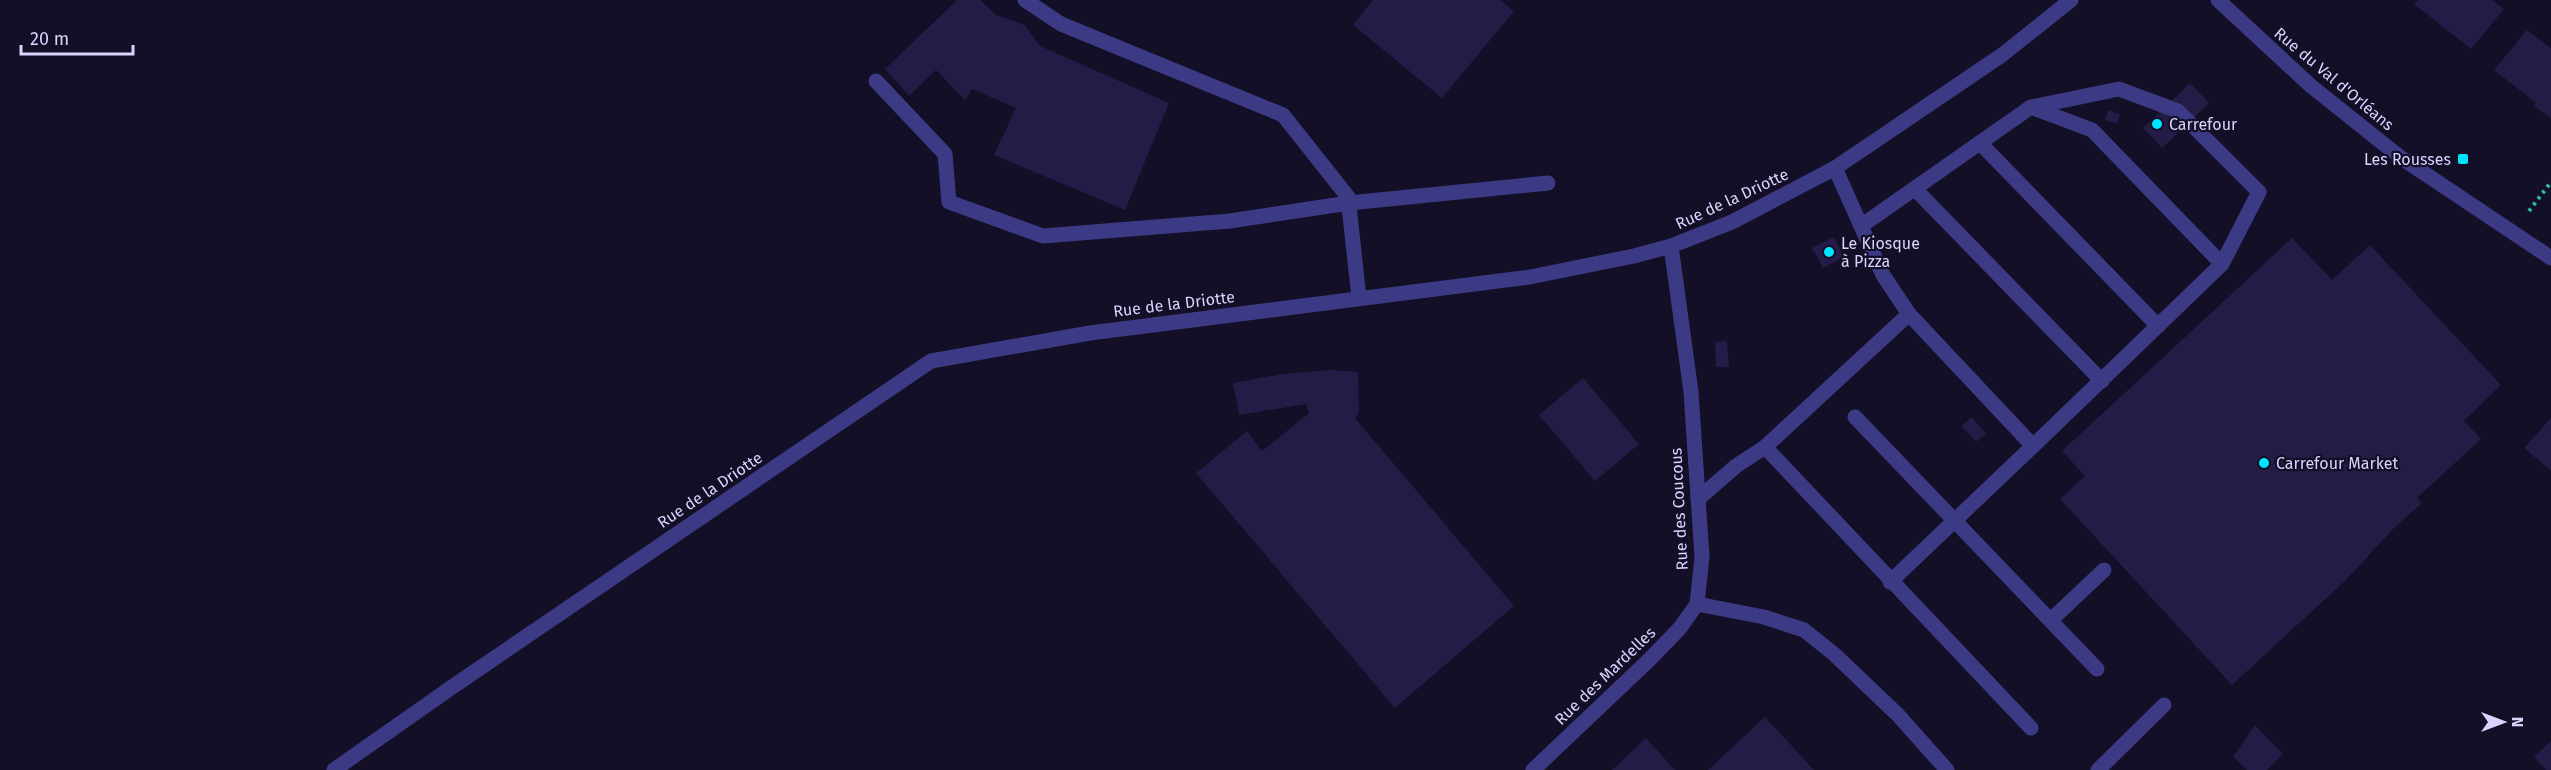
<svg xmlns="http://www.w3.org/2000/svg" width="2551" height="770" font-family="'Fira Sans',sans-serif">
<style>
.building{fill:#241b47}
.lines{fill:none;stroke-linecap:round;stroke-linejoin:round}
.path{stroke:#2fb8b0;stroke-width:4;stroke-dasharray:3 4.5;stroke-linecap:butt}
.service{stroke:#3d3a85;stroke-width:15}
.minor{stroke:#3d3a85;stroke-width:15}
.tertiary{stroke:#3d3a85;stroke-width:15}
.poi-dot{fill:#00e5ff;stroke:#130f26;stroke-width:2}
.labels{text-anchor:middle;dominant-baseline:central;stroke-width:4.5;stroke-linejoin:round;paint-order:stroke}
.street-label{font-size:16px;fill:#d9d4ff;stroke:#130f26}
.poi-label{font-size:16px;fill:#d9d4ff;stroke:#130f26;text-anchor:start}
</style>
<rect width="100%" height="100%" fill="#130f26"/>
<g class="building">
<polygon points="957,0 980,0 996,15 1025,25 1040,46 1169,103 1125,210 994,155 1016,108 972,89 965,100 936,70 909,96 885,69"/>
<polygon points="1373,0 1500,0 1514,11 1442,98 1353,25"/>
<polygon points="2418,0 2492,0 2504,9 2471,49 2414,4"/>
<polygon points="2527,30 2551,48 2551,119 2534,106 2536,103 2494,70"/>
<polygon points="2190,83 2209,103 2162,148 2143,128"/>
<polygon points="2108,110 2120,114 2117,124 2105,120"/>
<polygon points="1834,237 1844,257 1823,268 1812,248"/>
<polygon points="2292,238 2332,280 2370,245 2501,385 2464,421 2481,439 2417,498 2422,503 2394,528 2345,581 2232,685 2060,499 2085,476 2062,451"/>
<polygon points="1727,341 1729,367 1716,367 1715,342"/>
<polygon points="1330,370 1358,372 1359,413 1355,418 1514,606 1395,708 1196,473 1247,431 1262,451 1309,413 1306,404 1239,415 1233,383 1282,374"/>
<polygon points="1583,378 1639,444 1595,481 1539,415"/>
<polygon points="1972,417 1986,434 1976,442 1961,426"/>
<polygon points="2551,418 2551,471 2524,448"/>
<polygon points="1765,717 1814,770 1708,770"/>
<polygon points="2255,725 2283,754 2267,770 2247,770 2233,757"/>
<polygon points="1646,738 1675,770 1612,770"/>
<polygon points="2551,741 2551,770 2546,770 2534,757"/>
</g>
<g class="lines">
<polyline class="path" points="2529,211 2551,182"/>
<g class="service">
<polyline points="1025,0 1061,24 1283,115 1348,197 1359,298"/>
<polyline points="876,81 945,154 949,202 1043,236 1230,221 1349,203 1548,183"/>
<polyline points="2032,107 2119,89 2178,111 2259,192 2222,264"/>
<polyline points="1980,143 2158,326"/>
<polyline points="1915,189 2102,381"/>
<polyline points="1861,226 2031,107 2092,130 2222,264 2033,446 1909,314"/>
<polyline points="1855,417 2097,669"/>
<polyline points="1765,447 2031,728"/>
<polyline points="1698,499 1736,466 1765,447 1909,314 1883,275 1835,168"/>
<polyline points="1890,582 2033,446"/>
<polyline points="2051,620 2104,570"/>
<polyline points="2098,770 2164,705"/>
</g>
<g class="minor">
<polyline points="1697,604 1764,617 1804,630 1834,654 1898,715 1947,770"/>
<polyline points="334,770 455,685 931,361 1090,333 1530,277 1634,256 1671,246 1732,222 1835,168 2002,55 2071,0"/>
<polyline points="1533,770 1649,660 1680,628 1697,604 1702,557 1691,392 1671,246"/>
</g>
<polyline class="tertiary" points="2218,0 2311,86 2400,157 2551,258"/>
</g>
<g class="poi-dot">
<circle cx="2157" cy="124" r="6"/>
<rect x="2457" y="153" width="12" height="12" rx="3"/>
<circle cx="1829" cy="252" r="6"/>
<circle cx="2264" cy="463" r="6"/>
</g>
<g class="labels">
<g class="street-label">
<text transform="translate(2334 79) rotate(40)">Rue du Val d'Orléans</text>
<text transform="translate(1732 199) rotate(-25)">Rue de la Driotte</text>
<text transform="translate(1174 304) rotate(-7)">Rue de la Driotte</text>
<text transform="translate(710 490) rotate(-34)">Rue de la Driotte</text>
<text transform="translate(1679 509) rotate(-93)">Rue des Coucous</text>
<text transform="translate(1605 676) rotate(-44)">Rue des Mardelles</text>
</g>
<g class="poi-label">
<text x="2169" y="124">Carrefour</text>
<text x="2451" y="159" text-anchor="end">Les Rousses</text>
<text x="1841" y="243">Le Kiosque<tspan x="1841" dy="18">à Pizza</tspan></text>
<text x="2276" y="463">Carrefour Market</text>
</g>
</g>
<g transform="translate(2503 722) rotate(90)" stroke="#130f26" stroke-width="4.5" paint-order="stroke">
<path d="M0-4.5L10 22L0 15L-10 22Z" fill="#d9d4ff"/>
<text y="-9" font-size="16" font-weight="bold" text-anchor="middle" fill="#d9d4ff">N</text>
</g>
<path d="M21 45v9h112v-9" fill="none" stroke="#d9d4ff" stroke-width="3"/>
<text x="30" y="45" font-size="18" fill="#d9d4ff" stroke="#130f26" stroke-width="4.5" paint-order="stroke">20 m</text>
</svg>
